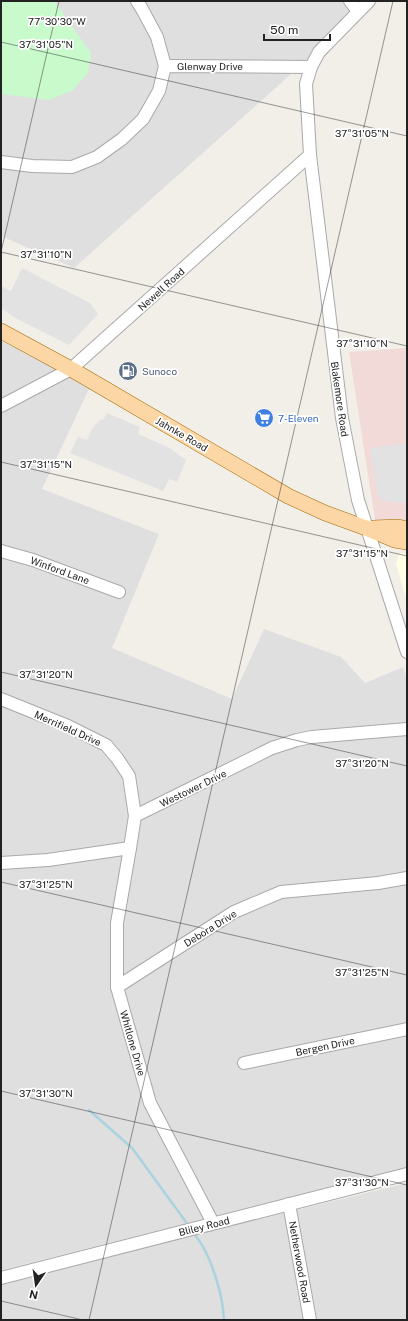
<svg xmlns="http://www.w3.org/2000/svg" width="408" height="1321" font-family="'Public Sans',sans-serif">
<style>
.residential{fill:#e0dfdf}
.commercial{fill:#f2dad9}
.education{fill:#ffffe5}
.park{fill:#c8facc}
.parking{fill:#e2e2e2}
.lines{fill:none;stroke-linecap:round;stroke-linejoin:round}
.stream{stroke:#aad3df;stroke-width:2.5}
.minor-casing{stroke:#a9a9a9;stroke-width:14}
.major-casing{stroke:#a06b00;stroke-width:16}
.minor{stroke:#fff;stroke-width:12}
.major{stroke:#fcd6a4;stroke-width:15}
.ticks{fill:none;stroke:#222;stroke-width:1;stroke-opacity:0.45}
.labels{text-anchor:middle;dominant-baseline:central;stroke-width:3.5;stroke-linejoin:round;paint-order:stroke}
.street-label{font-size:10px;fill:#222;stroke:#fff}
.service-label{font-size:10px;fill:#4e5e75;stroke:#fff;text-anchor:start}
.shop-label{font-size:10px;fill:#366cbe;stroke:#fff;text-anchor:start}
.ticks-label{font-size:10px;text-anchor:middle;fill:#222;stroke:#fff;stroke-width:3.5;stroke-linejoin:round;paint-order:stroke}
</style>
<rect width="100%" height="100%" fill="#f2efe9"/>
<g class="residential">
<polygon points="1,1 367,1 290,75 74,268 1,236"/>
<polygon points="1,341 45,362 89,389 42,489 159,534 112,648 232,699 264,629 341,657 365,683 403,667 407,679 407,1168 1,1270"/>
<polygon points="407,1183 407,1320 1,1320 1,1285 195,1235"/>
</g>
<polygon class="commercial" points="407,348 407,543 378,539 349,352"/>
<polygon class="education" points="400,553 407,554 407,601 396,563"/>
<polygon class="park" points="1,1 54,1 91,53 88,73 73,90 49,100 1,94"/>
<g class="parking">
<polygon points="22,268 90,303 98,314 69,345 17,319 1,308 1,286 11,291"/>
<polygon points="107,413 140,427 138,434 168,447 186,460 177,482 169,479 163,491 70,453 78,437 87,440 93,427 101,419 103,420"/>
<polygon points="407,443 407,503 383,501 378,495 370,448"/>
</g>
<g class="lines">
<g class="stream">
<polyline points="89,1110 132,1148 186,1222"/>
<path d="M195,1235c16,19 28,60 29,85"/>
</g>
<defs>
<g id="minor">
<polyline points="137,1 142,9 157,37 165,66"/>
<polyline points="350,1 358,11"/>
<polyline points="311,67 306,84 310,155 342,418 358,500 407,652"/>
<polyline points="1,162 32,166 72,167 97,157 122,139 143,119 159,91 165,66 311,67 319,52 369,1"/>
<polyline points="1,406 71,369 310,155"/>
<polyline points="1,551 33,560 119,592"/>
<polyline points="1,699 68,726 106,745 117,758 129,776 135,816"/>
<polyline points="130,848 117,923 117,987 150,1103 213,1223"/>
<polyline points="1,863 48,860 130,848 135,816 272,748 297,740 312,737 407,729"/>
<polyline points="117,987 234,912 281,892 378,883 407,878"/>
<polyline points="244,1063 407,1029"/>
<polyline points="289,1204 310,1320"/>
<polyline points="1,1278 407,1174"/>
</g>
<g id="major">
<polyline points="1,331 71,369 288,496 325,513 366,528 395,540 407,542"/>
<polyline points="373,528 398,527 407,529"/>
</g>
</defs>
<use href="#minor" class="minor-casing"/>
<use href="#major" class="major-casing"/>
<use href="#minor" class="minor"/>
<use href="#major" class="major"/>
</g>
<path class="ticks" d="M1,42l406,94M1,252l58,-251M1,252l406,94M1,462l406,94M1,672l406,94M1,882l406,93M1,1091l406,94M1,1301l82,19M89,1320l304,-1319"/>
<defs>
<symbol id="fuel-disc" viewBox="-11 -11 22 22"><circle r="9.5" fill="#5c6f8a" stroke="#fff"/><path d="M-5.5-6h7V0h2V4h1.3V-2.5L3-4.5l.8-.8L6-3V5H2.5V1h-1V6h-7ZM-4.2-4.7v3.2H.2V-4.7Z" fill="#fff"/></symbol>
<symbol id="supermarket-disc" viewBox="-11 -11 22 22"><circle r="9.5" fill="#3f7fe0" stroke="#fff"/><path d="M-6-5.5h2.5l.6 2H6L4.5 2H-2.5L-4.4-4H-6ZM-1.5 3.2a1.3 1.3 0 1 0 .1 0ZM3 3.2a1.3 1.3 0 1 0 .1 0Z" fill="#fff"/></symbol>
</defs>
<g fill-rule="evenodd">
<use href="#fuel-disc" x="117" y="360" width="22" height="22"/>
<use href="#supermarket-disc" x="253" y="407" width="22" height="22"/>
</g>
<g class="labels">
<g class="street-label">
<text x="210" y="66">Glenway Drive</text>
<text transform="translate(161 289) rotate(-42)">Newell Road</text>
<text transform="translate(340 399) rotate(82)">Blakemore Road</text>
<text transform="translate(182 434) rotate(30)">Jahnke Road</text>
<text transform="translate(60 570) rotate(20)">Winford Lane</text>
<text transform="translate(68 728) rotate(24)">Merrifield Drive</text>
<text transform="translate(193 788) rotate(-26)">Westower Drive</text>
<text transform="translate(210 928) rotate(-32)">Debora Drive</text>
<text transform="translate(133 1043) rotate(74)">Whitlone Drive</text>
<text transform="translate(325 1046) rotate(-12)">Bergen Drive</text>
<text transform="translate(204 1226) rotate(-14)">Bliley Road</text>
<text transform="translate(300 1262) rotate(80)">Netherwood Road</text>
</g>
<g class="service-label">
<text x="142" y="371">Sunoco</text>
</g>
<g class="shop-label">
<text x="278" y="418">7-Eleven</text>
</g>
</g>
<g class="ticks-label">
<text x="57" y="25">77°30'30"W</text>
<text x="46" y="48">37°31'05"N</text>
<text x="362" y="137">37°31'05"N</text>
<text x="46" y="258">37°31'10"N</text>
<text x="362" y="347">37°31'10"N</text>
<text x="46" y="468">37°31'15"N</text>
<text x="362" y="557">37°31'15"N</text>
<text x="46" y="678">37°31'20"N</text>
<text x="362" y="767">37°31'20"N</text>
<text x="46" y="888">37°31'25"N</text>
<text x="362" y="976">37°31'25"N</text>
<text x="46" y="1097">37°31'30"N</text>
<text x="362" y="1186">37°31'30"N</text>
</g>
<rect width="408" height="1321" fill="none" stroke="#222222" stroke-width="4"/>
<g transform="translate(36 1285) rotate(193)" stroke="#ffffff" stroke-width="3" paint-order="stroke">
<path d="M0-3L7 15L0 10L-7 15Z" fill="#222222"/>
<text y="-6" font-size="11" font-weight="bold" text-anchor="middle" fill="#222222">N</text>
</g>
<path d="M264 34v6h66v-6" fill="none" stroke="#222222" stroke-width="2"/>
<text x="270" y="34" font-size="12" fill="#222222" stroke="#ffffff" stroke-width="3" paint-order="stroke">50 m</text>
</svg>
